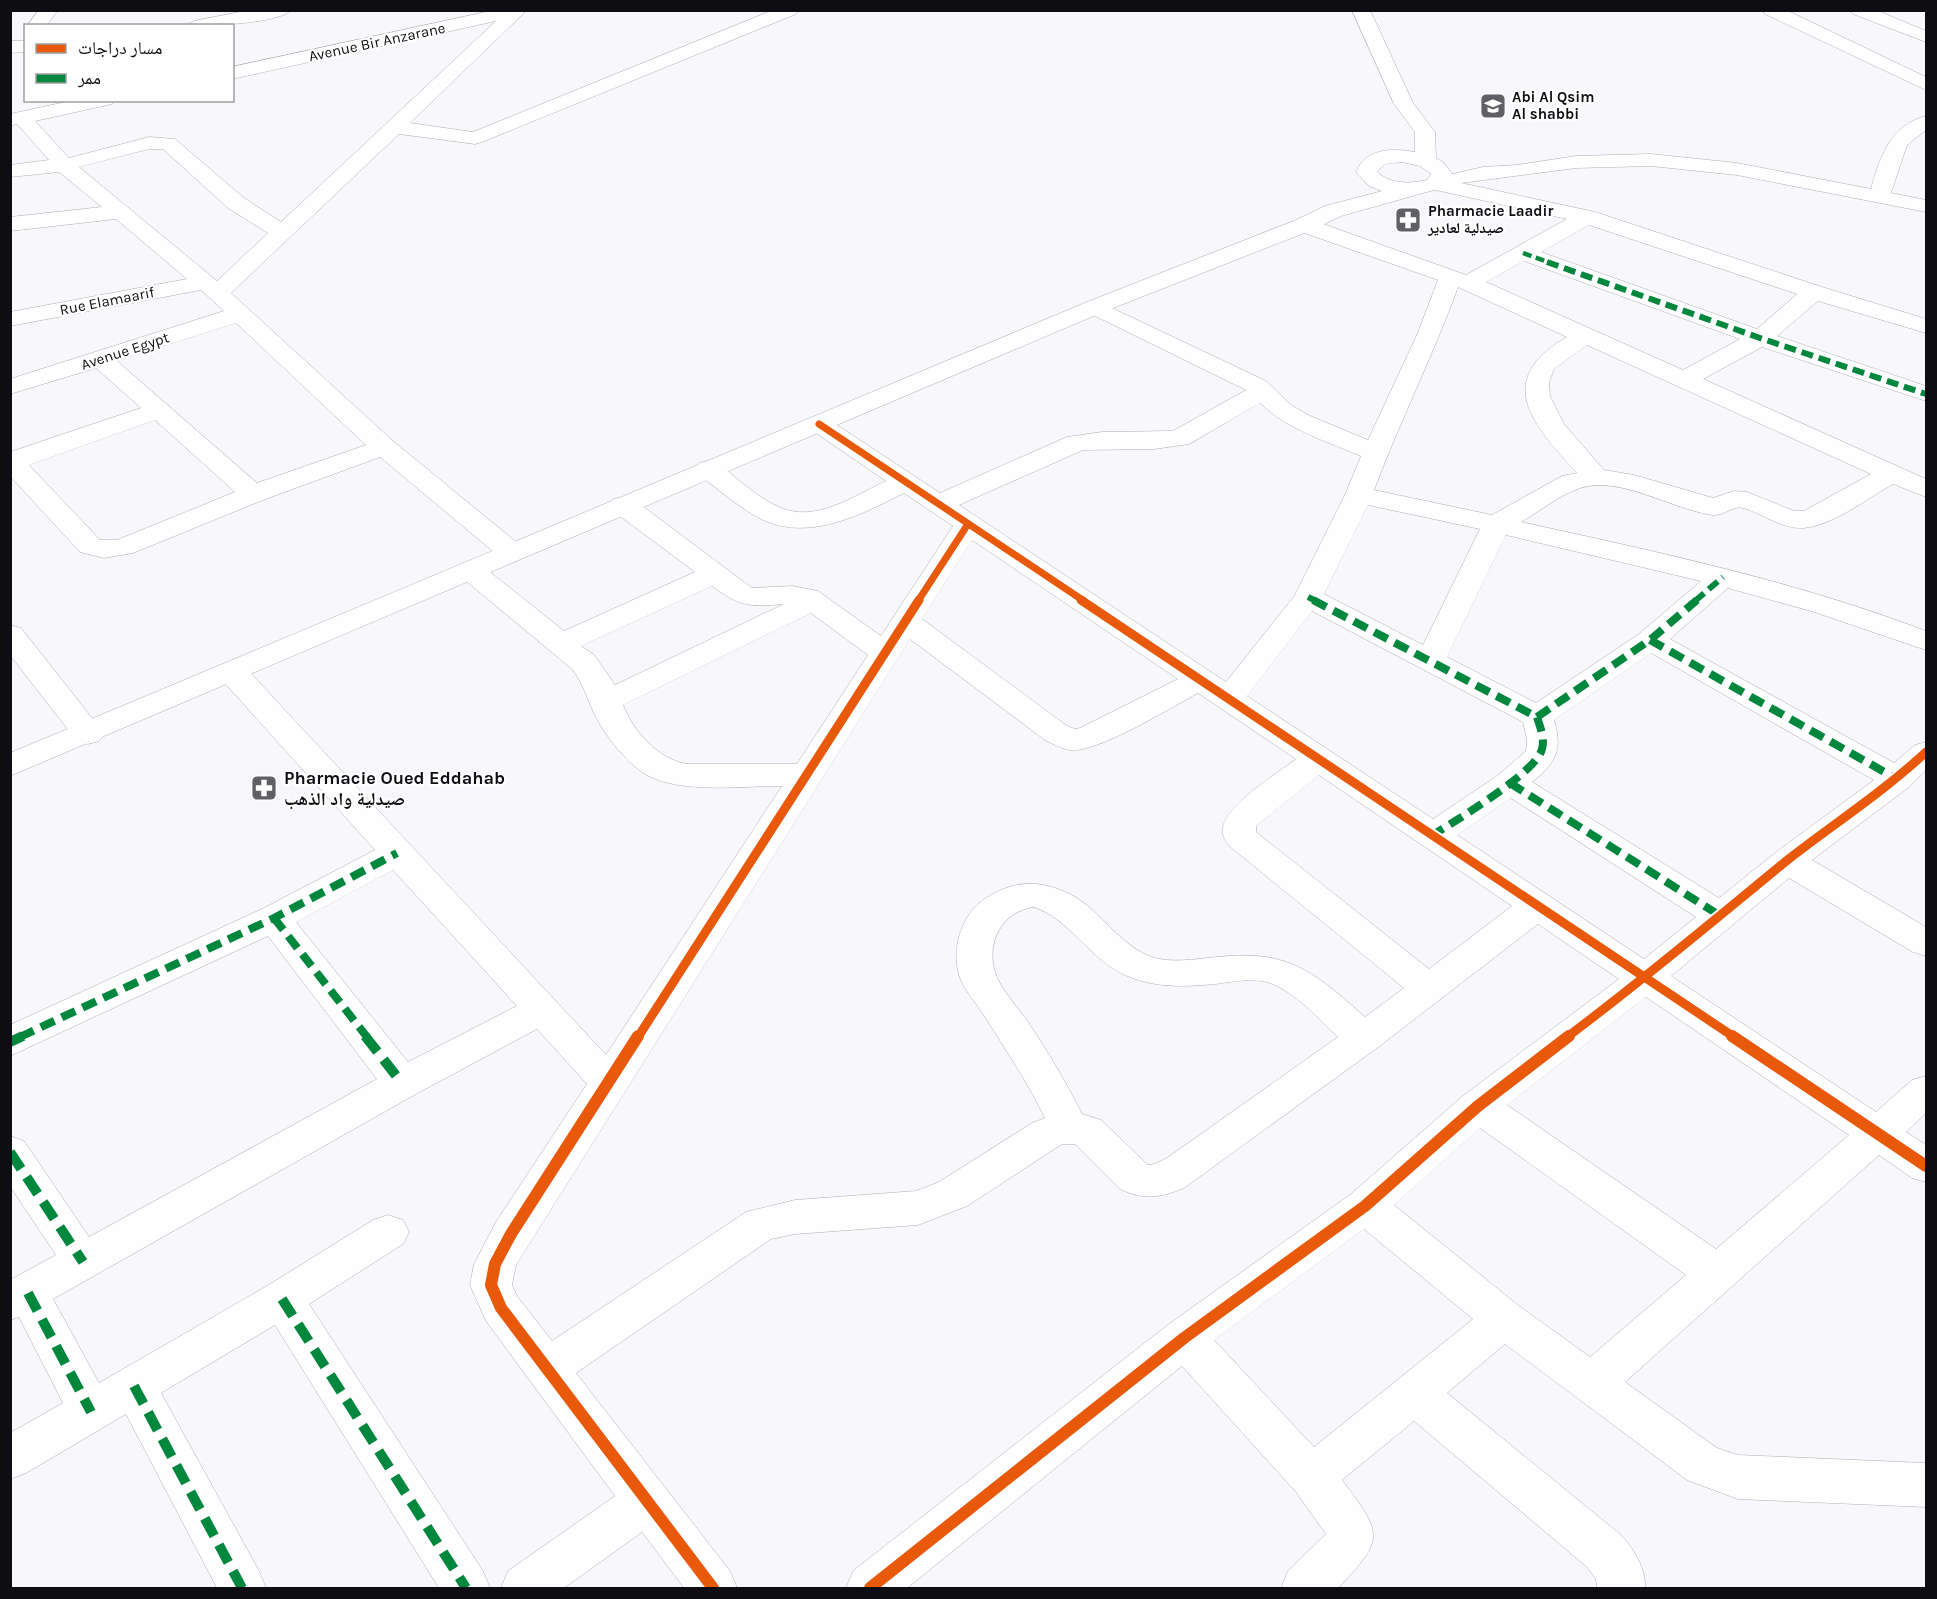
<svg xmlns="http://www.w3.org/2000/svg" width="1937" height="1599" font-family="Karla,'Noto Naskh Arabic',sans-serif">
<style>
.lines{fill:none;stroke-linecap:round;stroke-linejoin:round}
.minor-casing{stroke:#aeaeb2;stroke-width:1}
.major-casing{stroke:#aeaeb2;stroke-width:1}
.minor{fill:#fefeff;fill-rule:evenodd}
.major{fill:#fefeff;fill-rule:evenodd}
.quiet-far3{stroke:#00873e;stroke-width:4.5;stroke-dasharray:9 4.5;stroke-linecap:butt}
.quiet-far2{stroke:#00873e;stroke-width:6;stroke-dasharray:12 6;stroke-linecap:butt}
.quiet-far1{stroke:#00873e;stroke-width:8;stroke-dasharray:15 8;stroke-linecap:butt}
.quiet{stroke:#00873e;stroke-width:10;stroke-dasharray:20 10;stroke-linecap:butt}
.cycleway-far2-casing{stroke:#fff;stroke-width:10}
.cycleway-far1-casing{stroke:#fff;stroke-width:13}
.cycleway-casing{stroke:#fff;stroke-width:16}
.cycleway-far2{stroke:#e8590c;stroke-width:7}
.cycleway-far1{stroke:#e8590c;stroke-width:9}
.cycleway{stroke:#e8590c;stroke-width:12}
.labels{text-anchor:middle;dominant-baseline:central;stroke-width:4.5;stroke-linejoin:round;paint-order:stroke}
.far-street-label{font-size:15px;fill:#0e0d12;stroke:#fff}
.far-poi-label{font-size:15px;font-weight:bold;fill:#0e0d12;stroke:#fff;text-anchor:start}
.poi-label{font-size:18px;font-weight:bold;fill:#0e0d12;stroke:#fff;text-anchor:start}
</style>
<rect width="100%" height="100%" fill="#f8f8fc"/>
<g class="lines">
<defs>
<g id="minor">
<polygon points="39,10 58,10 46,26 27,26"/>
<path d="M250,10h41c-12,14 -86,16 -106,16l9,-5z"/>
<path d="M495,10h32l-117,113 63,9 300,-122h26l-3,4 -314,128 -7,2 -76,-10 -168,159 162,148 128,105 4,6 -4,6 -10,2 -10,-2 -121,-101 -117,43 -130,53 -29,5 -24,-6 -70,-76v-24l131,-44 -45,-40 -86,26v-15l214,-68 -23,-21 -191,36v-14l177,-33 -71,-60 -106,12v-14l92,-10 -43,-35 -49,5v-12l39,-5 -32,-36 -7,2v-12l65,-14h39l-2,4 -77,17 34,37 80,-21 26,2 69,59 37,24 215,-201 -264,58v-12zM149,149h14l65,59 40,25 -51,48 -138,-114zM236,323l130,122 -109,38 -140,-122zM155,420l80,72 -118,48h-17l-71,-75z"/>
<polygon points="1762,10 1786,10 1926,77 1926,90 1765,14"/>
<polygon points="1850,10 1876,10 1926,31 1926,42 1853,14"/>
<polygon points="10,41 26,41 26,52 10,53"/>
<path d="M1926,116v14l-19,15 -16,48 35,7v12l-189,-37 -86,-9 -75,2 -115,15 134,29 227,75 104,32v14l-108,-32 -41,35 149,50v15l-164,-54 -59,32 223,100v18l-33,-13c-25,14 -61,42 -90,44 -22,1 -39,-14 -60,-20 -10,-3 -19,8 -30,7 -40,-5 -93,-40 -133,-27 -20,7 -40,23 -59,34 137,30 274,59 405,109v19l-115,-39 -83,-23 -58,51 224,124 21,-18 11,-3v28l-17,17 -97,73 114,67v29l-13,-4 -124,-74 -118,98 205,136 36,-32 14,-4v37l-20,19 20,13v37l-14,-4 -33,-23 -254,227 92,66 21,7 188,8v44l-188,-8 -51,-19 -182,-136 -58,49 174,142c13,14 25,34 24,53h-48l-1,-9 -9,-12 -173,-146 -72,59c41,54 43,59 -4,108h-57l7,-17 38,-37 -30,-42 -114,-126 -275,222h-61l7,-17 316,-247 182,-130 113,-99 155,-116 -81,-55 -161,124 -193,140c-24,10 -41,12 -64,1l-45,-45h-13l-95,62 -49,19 -123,9 -24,5 -195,134 154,198 7,17h-53l-42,-56 -78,56h-63l7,-17 107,-75 -129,-175 -16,-36 4,-21 22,-42 91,-138 -50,-55 -121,65 -363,205 46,84 168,-97 106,-66 15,-5 15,5 6,12 -6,12 -94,60 174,267 7,17h-51l-164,-263 -114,68 98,178 7,17h-49l-91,-174 -100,59 -16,6v-46l53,-30 -44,-86 -9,3v-40l46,-25 -46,-69v-50l14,5 65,96 288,-158 -109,-143 -258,120v-31l252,-116 113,-59 -154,-171 -4,-7 4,-7 11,-2 11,2 363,390 176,-269c-38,0 -94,7 -129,-8 -21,-9 -40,-33 -52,-52 -12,-19 -15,-39 -29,-57l-112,-93 -4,-6 4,-6 10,-3 10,3 84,67 131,-59 -82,-61 -4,-6 4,-6 10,-2 10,2 119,89 40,-2 26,5 63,45 72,-110 -49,-33c-44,22 -96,50 -145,25 -22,-12 -41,-29 -60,-43l-4,-6 4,-6 9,-2 9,2c22,16 47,42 74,48 32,7 67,-17 95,-30l-76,-52 -4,-5 4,-5 9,-3 9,3 112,74 127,-56 35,-5 71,-1 73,-41 -159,-78 -4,-5 4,-5 8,-2 171,81 25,24 17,10 60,25 49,-105 21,-55 -142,-50 -3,-5 3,-5 8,-2 8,2 154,55 101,-56 -140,-31 -4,-4 4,-4 56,-13 34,-2 59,-9 75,-2 86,9 134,26c9,-32 19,-64 55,-73zM1589,225l208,69 -40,35 -216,-77zM1524,261l216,78 -57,31 -197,-88zM1458,287l109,50c-75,43 -34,88 10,136l-15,3 -70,39 -118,-25c26,-69 59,-134 84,-203zM1587,345l284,129 -67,37h-10l-47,-19 -13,-1 -21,7 -79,-23 -30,-5 -40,-46 -14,-28 -1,-14 5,-13zM1260,403c28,27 66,38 101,53l-16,39 -50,100 -69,87 -267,-177 124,-55 71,-1 35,-5zM1368,505l112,24 -57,116 -99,-51zM1506,535l195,46 -62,53 -103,69 -89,-46zM972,540l206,139 -98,49 -5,1 -8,-3 -145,-107zM712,586c28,21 38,21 72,18l-169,81 -21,-30 -13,-9zM1312,611l211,111 4,18 -1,11 -29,25 -64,43 -186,-123zM811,613l57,42 -71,109h-111c-29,-6 -52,-32 -63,-59zM910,639l135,101c8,4 17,9 26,10 26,3 101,-43 127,-57l98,66c-19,15 -68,44 -73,68 -2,7 2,12 5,18l176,143 -39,29c-51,-45 -76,-68 -148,-60 -21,2 -48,7 -68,-1 -34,-14 -52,-52 -86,-65 -29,-12 -51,-9 -77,7 -24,15 -35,50 -27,77 4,14 18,29 26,42 21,33 43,66 60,101l-13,5 -93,59 -23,9 -121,9 -49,12 -194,129 -35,-45 -5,-11 4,-20zM1651,653l223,127 -99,73 -56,45 -187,-116c24,-19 31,-32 22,-62zM1319,775l193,131 -83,63 -173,-137v-6zM1511,798l185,119 -52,42 -187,-124zM393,870l124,136 -109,56 -112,-140zM1034,907c36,12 56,53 91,68 29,13 59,12 90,9 17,-2 38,-7 55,-1 25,9 49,36 68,54l-171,121 -12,6 -7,1 -47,-45 -19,-6c-16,-32 -34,-62 -54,-92 -9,-13 -29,-35 -33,-50 -9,-30 7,-61 39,-65zM1646,997l203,138 -133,114 -209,-144zM1480,1128l206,147 -96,82 -71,-51 -125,-101zM1364,1229l109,90 -159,128 -100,-107z"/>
<polygon points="10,625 21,628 99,727 104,734 99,741 88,744 77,741 10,655"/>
</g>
<path id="major" d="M1352,10h18l43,93 22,29 1,26 8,5 8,11 -11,14 -100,28 -29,14 -209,82 -1093,464v-23l1077,-451 209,-82 29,-14 57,-15 -13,-5 -13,-14c10,-24 36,-24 59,-20v-20l-21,-28zM1402,162l18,4 11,8 -4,6c-18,4 -37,4 -50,-8l8,-8z"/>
</defs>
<use href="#minor" class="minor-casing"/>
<use href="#major" class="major-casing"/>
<use href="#minor" class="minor"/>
<use href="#major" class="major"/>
<polyline class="quiet-far3" points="1523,253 1551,263"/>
<g class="quiet-far2">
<polyline points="1547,262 1760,338 1926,394"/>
<polyline points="1308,597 1316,601"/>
<polyline points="1695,601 1723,577"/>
</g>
<g class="quiet-far1">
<path d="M1313,600l224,117c3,10 8,21 5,32 -5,23 -87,72 -109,86"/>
<polyline points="1650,640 1897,779"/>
<polyline points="1537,717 1650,640 1697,600"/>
<polyline points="1510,783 1719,915"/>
<polyline points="274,918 367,1037"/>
<polyline points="20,1037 274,918 397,853"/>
</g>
<g class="quiet">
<polyline points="365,1036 402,1083"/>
<polyline points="10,1042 23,1036"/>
<polyline points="10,1152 83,1262"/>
<polyline points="28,1293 91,1412"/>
<polyline points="282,1299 466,1588"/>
<polyline points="134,1386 242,1588"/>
</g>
<defs>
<g id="cycleway-far2">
<polyline points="819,424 1084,601"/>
<polyline points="918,601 968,524"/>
</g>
<g id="cycleway-far1">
<polyline points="1081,600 1734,1037"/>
<polyline points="638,1037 919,600"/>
<path d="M1567,1037c75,-56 146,-116 218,-175 47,-37 97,-69 141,-110"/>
</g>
<g id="cycleway">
<polyline points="638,1036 511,1234 495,1264 491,1285 501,1308 713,1588"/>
<polyline points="1732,1036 1926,1166"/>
<polyline points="870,1588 1184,1338 1365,1206 1478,1106 1569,1036"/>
</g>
</defs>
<use href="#cycleway-far2" class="cycleway-far2-casing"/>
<use href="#cycleway-far1" class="cycleway-far1-casing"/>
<use href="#cycleway" class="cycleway-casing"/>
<use href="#cycleway-far2" class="cycleway-far2"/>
<use href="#cycleway-far1" class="cycleway-far1"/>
<use href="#cycleway" class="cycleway"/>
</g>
<defs>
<symbol id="school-square" viewBox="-11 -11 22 22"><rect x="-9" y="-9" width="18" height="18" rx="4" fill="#605f64" stroke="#fff"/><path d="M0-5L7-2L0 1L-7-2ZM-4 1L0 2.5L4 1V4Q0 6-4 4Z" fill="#fff"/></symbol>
<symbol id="pharmacy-square" viewBox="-11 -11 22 22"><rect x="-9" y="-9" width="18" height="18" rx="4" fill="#605f64" stroke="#fff"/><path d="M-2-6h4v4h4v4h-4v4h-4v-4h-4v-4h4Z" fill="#fff"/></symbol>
</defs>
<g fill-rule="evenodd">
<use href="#school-square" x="1478" y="91" width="30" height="30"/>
<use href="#pharmacy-square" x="1393" y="205" width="30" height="30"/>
<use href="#pharmacy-square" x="249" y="773" width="30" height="30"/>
</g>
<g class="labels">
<g class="far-street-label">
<text transform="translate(377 42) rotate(-12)">Avenue Bir Anzarane</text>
<text transform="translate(107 301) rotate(-11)">Rue Elamaarif</text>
<text transform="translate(125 351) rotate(-18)">Avenue Egypt</text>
</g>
<g class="far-poi-label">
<text x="1512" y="97">Abi Al Qsim<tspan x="1512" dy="17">Al shabbi</tspan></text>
<text x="1428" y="211">Pharmacie Laadir<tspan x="1428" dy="17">صيدلية لعادير</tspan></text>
</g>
<g class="poi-label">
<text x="284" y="778">Pharmacie Oued Eddahab<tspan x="284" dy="21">صيدلية واد الذهب</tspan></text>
</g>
</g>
<rect width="1937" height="1599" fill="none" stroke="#0e0d12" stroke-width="24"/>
<rect x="24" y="24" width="210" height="78" fill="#ffffff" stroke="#9f9ea0" stroke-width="1.5"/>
<rect x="36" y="44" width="30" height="9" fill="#e8590c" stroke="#9f9ea0" stroke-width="1.5"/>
<text x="78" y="54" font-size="18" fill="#0e0d12">مسار دراجات</text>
<rect x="36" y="74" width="30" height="9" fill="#00873e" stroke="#9f9ea0" stroke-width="1.5"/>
<text x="78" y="84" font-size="18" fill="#0e0d12">ممر</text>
</svg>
